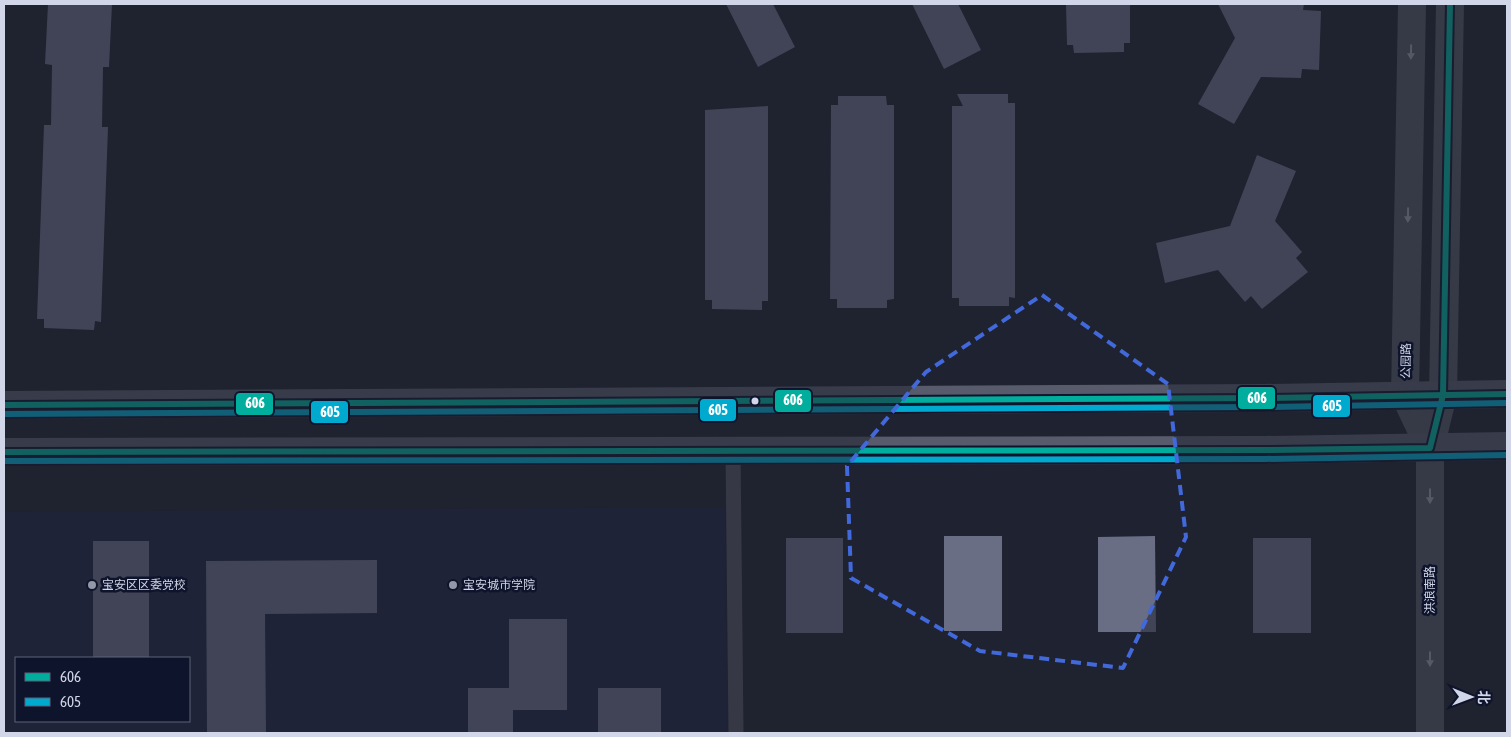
<svg xmlns="http://www.w3.org/2000/svg" width="1511" height="737" font-family="'Asap Condensed','Noto Sans SC',sans-serif">
<style>
.built{fill:#1d2441;fill-rule:evenodd}
.building{fill:#696e85}
.lines{fill:none;stroke-linecap:round;stroke-linejoin:round}
.lane{stroke:#535661;stroke-width:15}
.secondary{stroke:#525562;stroke-width:28}
.primary{stroke:#585b6b;stroke-width:28}
.bus-1-casing{stroke:#0f142d;stroke-width:10}
.bus-2-casing{stroke:#0f142d;stroke-width:10}
.bus-1{stroke:#01ad9c;stroke-width:6}
.bus-2{stroke:#00a9ce;stroke-width:6}
.oneway{fill:#989cac}
.marked{fill:none;stroke:#4169db;stroke-width:4;stroke-dasharray:10 6;stroke-linejoin:round}
.bus-dot{fill:#d1d6e8;stroke:#0f142d;stroke-width:2}
.poi-dot{fill:#9397a8;stroke:#0f142d;stroke-width:2}
.labels{text-anchor:middle;dominant-baseline:central;stroke-width:5;stroke-linejoin:round;paint-order:stroke}
.street-label{font-size:12px;fill:#d1d6e8;stroke:#0f142d}
.poi-label{font-size:12px;fill:#d1d6e8;stroke:#0f142d;text-anchor:start}
.line-badge{stroke:#0f142d;stroke-width:2}
.badge-label{font-size:14px;text-anchor:middle;font-weight:bold;fill:#fff}
</style>
<rect width="100%" height="100%" fill="#1f2230"/>
<path class="built" d="M725,507l2,226h-723v-221zM16,658h173v63h-173z"/>
<g class="building">
<polygon points="48,4 112,4 109,67 103,67 102,127 108,127 101,322 95,321 94,330 44,328 44,319 37,319 44,125 51,125 52,65 45,64"/>
<polygon points="726,4 773,4 795,47 758,67"/>
<polygon points="912,4 958,4 981,50 944,69"/>
<polygon points="1066,4 1130,4 1130,43 1124,43 1124,52 1074,53 1073,45 1067,45"/>
<polygon points="1218,4 1304,4 1303,10 1321,11 1319,70 1302,69 1301,78 1261,77 1234,124 1198,104 1235,38"/>
<polygon points="957,94 1008,94 1008,103 1015,103 1015,298 1009,297 1009,306 959,306 959,298 952,298 952,106 963,106"/>
<polygon points="838,96 886,96 887,105 894,105 894,299 887,300 887,308 837,308 837,299 830,299 831,105 838,105"/>
<polygon points="768,106 768,301 762,301 762,310 712,309 712,300 705,300 705,110"/>
<polygon points="1257,155 1296,171 1275,221 1302,252 1296,258 1308,272 1262,309 1251,296 1245,302 1218,270 1165,283 1156,243 1230,226"/>
<rect x="944" y="536" width="58" height="95"/>
<polygon points="1155,536 1156,632 1098,632 1098,537"/>
<rect x="786" y="538" width="57" height="95"/>
<rect x="1253" y="538" width="58" height="95"/>
<rect x="93" y="541" width="56" height="117"/>
<polygon points="377,560 377,613 265,614 266,733 207,733 206,561"/>
<polygon points="509,619 567,619 567,710 513,710 513,733 468,733 468,688 509,688"/>
<rect x="598" y="688" width="63" height="45"/>
</g>
<g class="lines">
<polyline class="lane" points="733,451 736,733"/>
<g class="secondary">
<polyline points="1412,4 1405,396 1430,448"/>
<polyline points="1430,733 1430,448 1443,395 1450,4"/>
</g>
<g class="primary">
<polyline points="4,405 1263,398 1507,394"/>
<polyline points="4,452 1264,450 1507,446"/>
</g>
<defs>
<g id="bus-1">
<polyline points="4,405 1263,398 1507,394"/>
<polyline points="4,452 1264,450 1430,448 1443,395 1450,4"/>
</g>
<g id="bus-2">
<polyline points="4,414 1263,407 1507,403"/>
<polyline points="4,461 1264,459 1507,455"/>
</g>
</defs>
<use href="#bus-1" class="bus-1-casing"/>
<use href="#bus-2" class="bus-2-casing"/>
<use href="#bus-1" class="bus-1"/>
<use href="#bus-2" class="bus-2"/>
</g>
<defs><path id="oneway-solid" d="M-6-.8H1V-3.2L6.5 0L1 3.2V.8H-6Z" transform="scale(1.25)"/></defs>
<g class="oneway">
<use href="#oneway-solid" transform="translate(1411 52) rotate(91)"/>
<use href="#oneway-solid" transform="translate(1408 215) rotate(91)"/>
<use href="#oneway-solid" transform="translate(1430 496) rotate(90)"/>
<use href="#oneway-solid" transform="translate(1430 659) rotate(90)"/>
</g>
<path d="M0 0H1511V737H0ZM1042,295l126,89 18,153 -63,131 -143,-17 -129,-73 -4,-112 79,-94z" fill="#1f2230" fill-opacity=".55" fill-rule="evenodd"/>
<path class="marked" d="M1042,295l126,89 18,153 -63,131 -143,-17 -129,-73 -4,-112 79,-94z"/>
<circle class="bus-dot" cx="755" cy="401" r="4.5"/>
<g class="poi-dot">
<circle cx="92" cy="585" r="5"/>
<circle cx="453" cy="585" r="5"/>
</g>
<g class="labels">
<g class="street-label">
<text transform="translate(1406 361) rotate(-89)">公园路</text>
<text transform="translate(1430 590) rotate(-90)">洪浪南路</text>
</g>
<g class="poi-label">
<text x="102" y="585">宝安区区委党校</text>
<text x="463" y="585">宝安城市学院</text>
</g>
</g>
<g class="line-badge">
<rect x="1237" y="386" width="39" height="24" rx="5" fill="#01ad9c"/>
<rect x="774" y="389" width="38" height="24" rx="5" fill="#01ad9c"/>
<rect x="235" y="392" width="39" height="24" rx="5" fill="#01ad9c"/>
<rect x="1312" y="394" width="39" height="24" rx="5" fill="#00a9ce"/>
<rect x="699" y="398" width="38" height="24" rx="5" fill="#00a9ce"/>
<rect x="310" y="400" width="39" height="24" rx="5" fill="#00a9ce"/>
</g>
<g class="badge-label">
<text x="1257" y="403">606</text>
<text x="793" y="405">606</text>
<text x="255" y="408">606</text>
<text x="1332" y="411">605</text>
<text x="718" y="415">605</text>
<text x="330" y="417">605</text>
</g>
<rect width="1511" height="737" fill="none" stroke="#d1d6e8" stroke-width="10"/>
<rect x="15" y="657" width="175" height="65" fill="#0f142d" stroke="#5d6278"/>
<rect x="25" y="673" width="25" height="8" fill="#01ad9c" stroke="#5d6278"/>
<text x="60" y="682" font-size="15" fill="#d1d6e8">606</text>
<rect x="25" y="698" width="25" height="8" fill="#00a9ce" stroke="#5d6278"/>
<text x="60" y="707" font-size="15" fill="#d1d6e8">605</text>
<g transform="translate(1471 697) rotate(91)" stroke="#0f142d" stroke-width="4" paint-order="stroke">
<path d="M0-4L9 19L0 12L-9 19Z" fill="#d1d6e8"/>
<text y="-8" font-size="14" font-weight="bold" text-anchor="middle" fill="#d1d6e8">北</text>
</g>
</svg>
